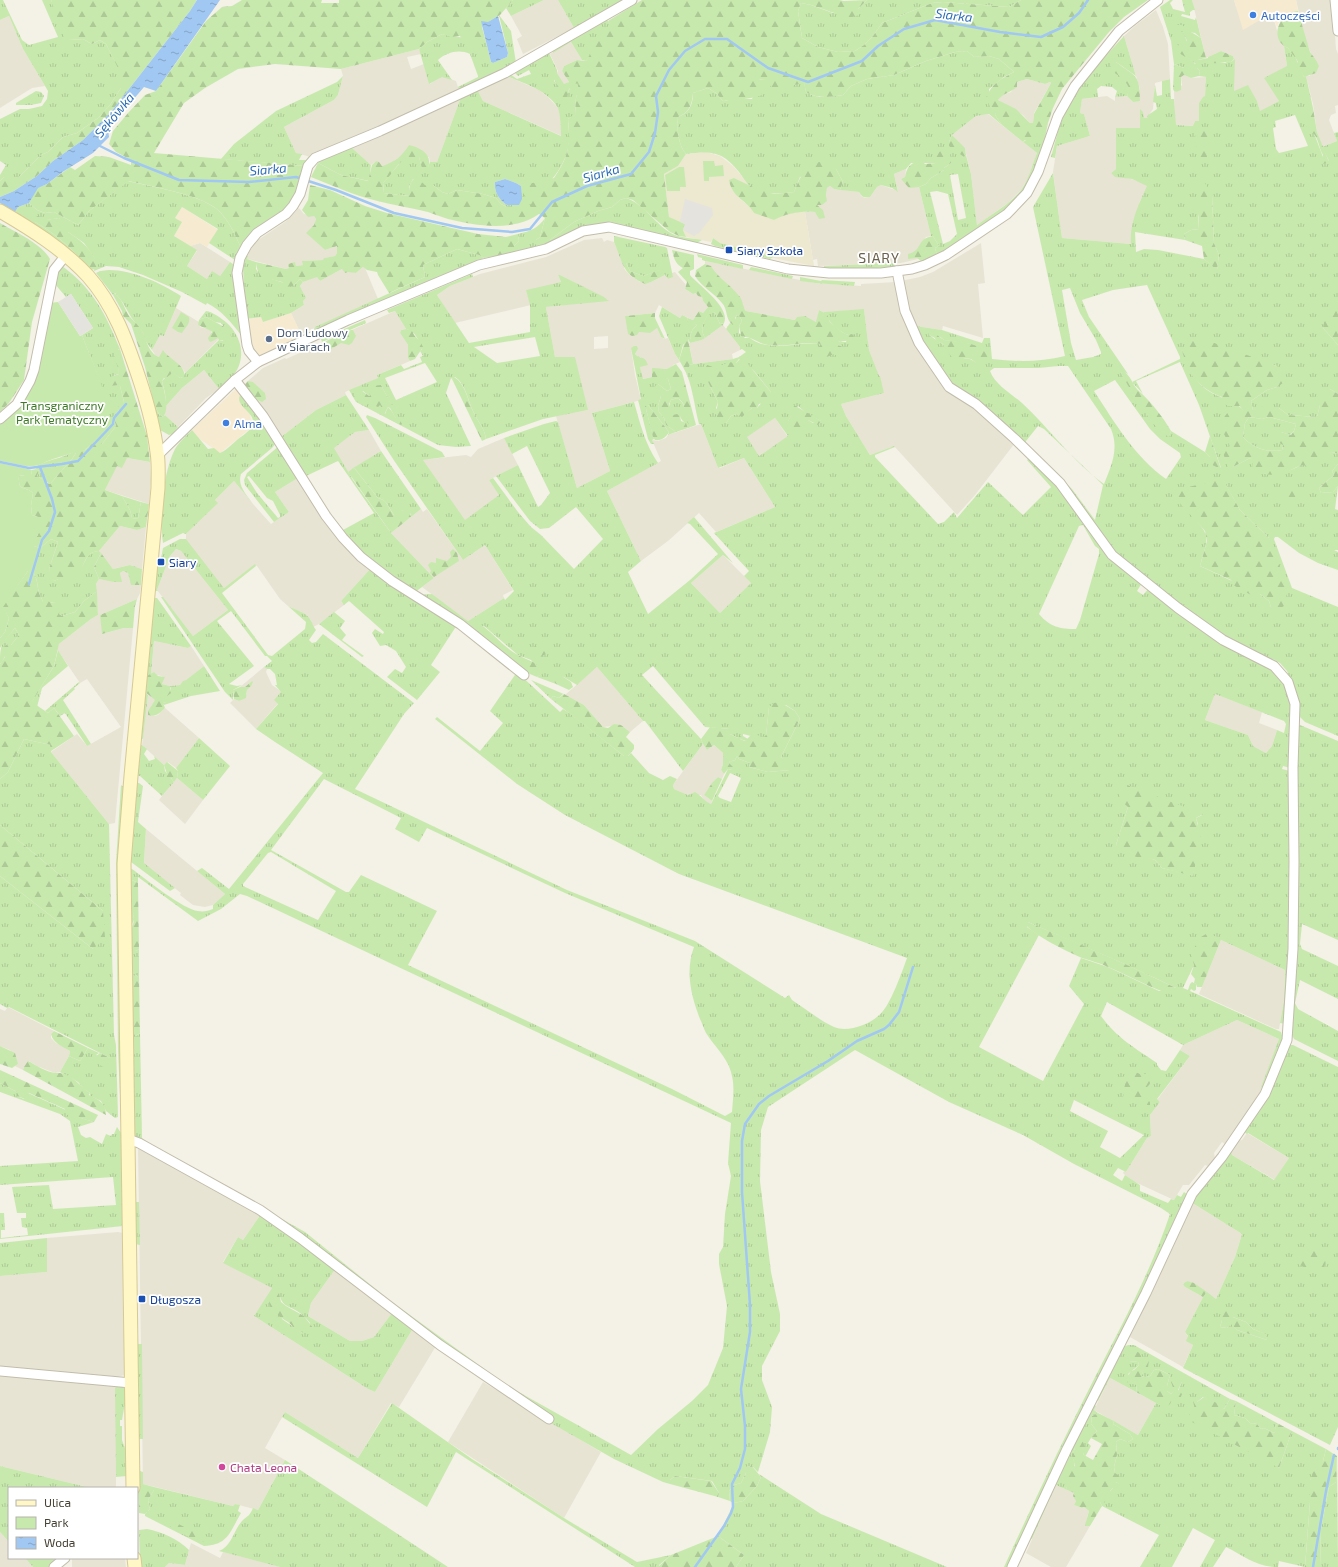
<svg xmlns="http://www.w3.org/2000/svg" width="1338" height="1567" font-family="'Exo 2',sans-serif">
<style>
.residential{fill:#e8e4d4;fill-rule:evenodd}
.commercial{fill:#f6ead0}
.education{fill:#ede8d0}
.grass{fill:url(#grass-tufts);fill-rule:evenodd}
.forest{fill:url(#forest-firs);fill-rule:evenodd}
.green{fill:#c8e9ae}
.parking{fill:#e4e3de}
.water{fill:url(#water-ripples)}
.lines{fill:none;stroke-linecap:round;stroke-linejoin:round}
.stream{stroke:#a0c8f2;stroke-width:2.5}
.street-casing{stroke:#c2bdab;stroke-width:11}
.secondary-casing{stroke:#d5ca95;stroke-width:15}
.street{stroke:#fff;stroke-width:9}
.secondary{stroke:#fff7c5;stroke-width:13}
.shop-dot{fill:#3f7fe0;stroke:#fff;stroke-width:1.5}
.transit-dot{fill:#1a4fb4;stroke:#fff;stroke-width:1.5}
.service-dot{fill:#5c6f8a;stroke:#fff;stroke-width:1.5}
.hotel-dot{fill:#d1479c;stroke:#fff;stroke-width:1.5}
.labels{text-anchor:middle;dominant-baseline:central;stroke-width:3.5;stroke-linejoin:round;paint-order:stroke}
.shop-label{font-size:12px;fill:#366cbe;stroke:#fff;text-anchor:start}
.transit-label{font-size:12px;fill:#164399;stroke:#fff;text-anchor:start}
.service-label{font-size:12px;fill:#4e5e75;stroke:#fff;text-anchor:start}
.park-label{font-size:12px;fill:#3e7a27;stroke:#fff}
.hotel-label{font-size:12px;fill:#b23c85;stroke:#fff;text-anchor:start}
.water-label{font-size:13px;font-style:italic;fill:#2b6db6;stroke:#fff}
.quarter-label{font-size:14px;letter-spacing:1px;fill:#6a614c;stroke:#fff}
</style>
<defs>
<pattern id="grass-tufts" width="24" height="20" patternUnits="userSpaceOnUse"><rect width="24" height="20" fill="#c8e9ae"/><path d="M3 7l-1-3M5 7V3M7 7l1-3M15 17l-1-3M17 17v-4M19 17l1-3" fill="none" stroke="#adc996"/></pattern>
<pattern id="forest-firs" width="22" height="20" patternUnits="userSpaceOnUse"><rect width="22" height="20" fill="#c8e9ae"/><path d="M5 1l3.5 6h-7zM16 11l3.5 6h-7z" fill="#adc996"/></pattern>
<pattern id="water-ripples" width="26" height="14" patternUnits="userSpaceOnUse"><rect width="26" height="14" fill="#a0c8f2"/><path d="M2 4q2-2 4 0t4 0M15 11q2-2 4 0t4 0" fill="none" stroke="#84a4c5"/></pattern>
</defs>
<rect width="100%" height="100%" fill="#f4f1e6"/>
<g class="residential">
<polygon points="544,0 558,0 574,28 523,54 517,39 522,36 511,16"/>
<polygon points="1192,0 1234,0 1236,7 1272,13 1280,41 1284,46 1287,66 1279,101 1260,112 1257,101 1234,91 1234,59 1233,56 1221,51 1206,58"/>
<polygon points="1296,0 1332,0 1333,7 1336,49 1338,54 1338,105 1335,106 1336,113 1331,115 1329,120 1337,141 1322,147 1317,132 1313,104 1306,76 1310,76 1316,60 1312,56 1305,38"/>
<polygon points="1156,10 1163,27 1168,44 1170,79 1155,83 1153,109 1140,128 1116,128 1116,169 1111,173 1144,183 1148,186 1140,201 1131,244 1062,238 1053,172 1057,146 1090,136 1084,114 1080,113 1082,99 1107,96 1115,101 1115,97 1127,96 1133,102 1140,89 1124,36 1136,25"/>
<polygon points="9,16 23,49 45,86 32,88 0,108 0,20"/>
<polygon points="571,42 582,60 577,60 564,66 562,71 569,82 564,85 557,73 558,71 550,54"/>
<polygon points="419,49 421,54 407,57 411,69 424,64 430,84 442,76 456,81 461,97 437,162 430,162 429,157 402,155 390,164 382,166 376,161 371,165 350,146 311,157 296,153 284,127 334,100 338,95 343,76 341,69"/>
<polygon points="1184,75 1191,78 1206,77 1205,97 1199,121 1195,121 1194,126 1175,125 1174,91 1176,92 1182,85 1181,77"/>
<polygon points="509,77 539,90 548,97 559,109 562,136 483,101 478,91"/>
<polygon points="1027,79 1045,84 1050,82 1051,83 1034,113 1033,124 1030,123 1023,115 998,100 1000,96 1011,92 1017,82"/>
<polygon points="988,114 1037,153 1028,178 1021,190 1008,203 977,225 971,174 965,149 952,135 976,116"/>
<polygon points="906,169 905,177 901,179 919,187 931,236 926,237 915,253 918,259 901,263 818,266 817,259 813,260 805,212 815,212 817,205 819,204 826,196 827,188 830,186 834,189 859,192 861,196 865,198 870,197 877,187 881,185 898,191 894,174"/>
<polygon points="299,208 304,214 314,216 316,219 314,225 307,233 325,250 337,246 337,253 335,256 325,258 323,260 303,261 303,265 296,266 295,263 288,264 290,268 286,269 247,259 250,248 258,240 285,222"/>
<path d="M602,238l2,4 3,-2 7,2 11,28 6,6 9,6h11l14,-7 3,4 4,-2v-4l3,-1 11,13 -1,4 3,2 5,3 3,-1 6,4 1,4 5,6 -5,6 -4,-2 -6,9 -11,-5 -2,3 -21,-13 -4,8 -30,3 14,15 18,-3 4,9 3,2 4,-1 7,16 5,8 -7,3 -1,2 -10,3 -10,-2v9l-10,2 -2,-12 1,-10h-2l-4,-3 3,-5 -7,-1 4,27 6,25 -49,13 18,58 -33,17 -21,-72 32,-6 -33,-53 -9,-50 62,-7 -48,-25h-2l3,7 -30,23 -76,18 -18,-28 13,-9 30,-12 66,-17 38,-17zM608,336v12l-14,1v-12z"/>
<polygon points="200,243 230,262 220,276 207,279 187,266 197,251 190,246"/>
<polygon points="981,243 985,283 978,284 983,338 943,326 942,330 916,326 920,339 1018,439 975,495 957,515 894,446 870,455 846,416 841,404 884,393 869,350 864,310 823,312 819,310 817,322 795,320 746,311 727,284 715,273 711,266 705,264 705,261 815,283 861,286 861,284 896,282 920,277 933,272"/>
<polygon points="363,267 365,268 378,299 301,334 291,313 304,305 303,301 306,298 300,286 303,282 317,276 320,281 342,269 356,273"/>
<polygon points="176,308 199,322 200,327 211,330 211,342 218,337 220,338 185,373 183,369 166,355 159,357 156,356 152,350 160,334 164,336"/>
<polygon points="395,311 406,329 401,330 400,333 408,345 408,358 410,361 377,375 379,378 345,392 346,395 316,410 281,437 242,386 263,368 285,358 286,359"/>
<polygon points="723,325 740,347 740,350 732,354 733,359 693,364 689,343 702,340"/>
<polygon points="204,370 219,389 206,398 178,427 165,415 166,406 182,388"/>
<polygon points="775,418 788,437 759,456 746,437"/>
<polygon points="701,424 718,468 720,468 744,458 775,507 716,532 699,513 668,541 641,561 607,491 661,461 652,440 658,441 666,438 668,435"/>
<polygon points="369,430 381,451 348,472 333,448 355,432"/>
<polygon points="504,438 518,465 489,480 500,495 465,521 422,460 466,455 471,457 478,449"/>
<polygon points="127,458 150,462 151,480 149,504 105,490 117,465"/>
<polygon points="298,478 371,568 341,601 344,605 319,624 313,627 311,620 301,612 288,606 280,599 257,566 255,565 224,588 186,541 186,534 217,503 215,500 234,481 253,504 271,524 289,512 275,492"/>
<polygon points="421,509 423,512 427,509 463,560 485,545 513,590 503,595 504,598 468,621 422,587 434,578 391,533"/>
<polygon points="120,526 137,530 146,527 142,569 130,565 113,569 99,551"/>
<polygon points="176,549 181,551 228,610 193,636 157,590 170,556"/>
<polygon points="723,555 751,583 720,613 691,583"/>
<polygon points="123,571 128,573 132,585 141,585 140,593 137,599 100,615 106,633 124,628 133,628 115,823 109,824 51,752 77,734 87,746 121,727 87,679 80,683 57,649 59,644 91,619 98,615 96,584 99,579 121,582 120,573"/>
<polygon points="154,641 188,648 191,646 204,666 180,685 170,686 162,684 164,679 162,676 151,674"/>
<polygon points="264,667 267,669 266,672 272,685 282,692 278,703 256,729 230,703 234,699 239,701 247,694 247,690 252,681 245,687 240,687"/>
<polygon points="597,667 643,721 630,732 621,725 603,727 584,705 565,695"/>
<polygon points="1215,694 1262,712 1259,723 1277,730 1272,746 1266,753 1253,746 1248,735 1205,720"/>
<polygon points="148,695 156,700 151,706 154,716 158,715 165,708 199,738 176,768 168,762 164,765 142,745"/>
<polygon points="703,744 707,750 714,745 723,753 723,764 721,770 724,774 722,779 718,777 704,795 712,801 711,804 705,802 701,795 688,795 674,789 673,785"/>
<polygon points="177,778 203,800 185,824 159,800"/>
<polygon points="146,829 225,894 213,905 205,907 193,905 180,895 181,893 144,864"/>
<polygon points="1221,940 1285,970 1284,1000 1279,1029 1276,1029 1199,994"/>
<polygon points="8,1007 54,1031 51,1034 51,1038 56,1043 70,1051 69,1056 60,1072 55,1073 37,1066 29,1061 24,1067 23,1070 15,1066 18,1064 10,1050 0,1046 0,1009 5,1011"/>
<polygon points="1237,1020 1279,1039 1259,1095 1225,1144 1222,1142 1214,1153 1215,1158 1208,1166 1205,1165 1189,1185 1183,1185 1174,1200 1135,1182 1125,1175 1123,1173 1124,1171 1126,1172 1147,1138 1151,1136 1150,1115 1160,1102 1157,1100 1190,1056 1180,1050 1183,1045"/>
<polygon points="1247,1133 1289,1158 1275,1180 1232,1155 1231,1151 1238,1141 1242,1140"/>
<polygon points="138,1146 261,1214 243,1240 238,1237 223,1262 273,1288 254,1316 368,1389 375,1392 412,1330 436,1346 399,1407 391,1403 358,1458 285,1412 265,1448 285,1460 258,1510 235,1504 233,1506 143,1484"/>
<polygon points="1194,1204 1242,1234 1235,1257 1216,1299 1187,1281 1184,1283 1183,1285 1185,1287 1203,1297 1185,1332 1193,1345 1183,1367 1130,1337 1171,1252 1182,1224 1192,1205"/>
<polygon points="118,1232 123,1233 125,1375 116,1377 116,1488 91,1488 0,1466 0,1276 47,1272 47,1238"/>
<polygon points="336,1268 392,1313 374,1337 362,1341 350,1341 308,1316 311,1303"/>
<polygon points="1110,1378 1156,1403 1138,1435 1094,1410"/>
<polygon points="483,1382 601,1452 564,1518 448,1442"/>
<polygon points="1056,1485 1074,1493 1076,1501 1074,1505 1082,1508 1084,1507 1089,1511 1087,1517 1086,1526 1090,1526 1066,1567 1051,1567 1026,1553"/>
<polygon points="0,1532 9,1542 9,1558 25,1558 33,1567 0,1567"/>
<polygon points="191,1543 220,1558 223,1552 281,1567 165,1567 169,1563 185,1565"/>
<polygon points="72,1558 125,1558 126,1567 72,1567"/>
</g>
<g class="commercial">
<polygon points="1234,0 1296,0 1298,11 1292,12 1278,23 1277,27 1272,13 1243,30"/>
<polygon points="182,207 218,230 207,247 200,243 190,246 174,236 182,222 175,218"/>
<polygon points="291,313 302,336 264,353 255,359 245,320 261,317 263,322"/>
<polygon points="236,389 241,394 240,403 250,414 252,427 220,453 197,437 192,430"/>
</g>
<polygon class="education" points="706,152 720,156 733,166 750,186 734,178 738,197 752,209 774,220 781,216 796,212 805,212 814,266 778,259 720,243 713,238 711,242 686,237 683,230 669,217 664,174 678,166 686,154"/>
<g class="grass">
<polygon points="0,0 3,0 22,40 29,45 58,37 42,0 51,0 70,40 83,39 92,44 100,40 106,44 118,67 121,68 121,88 110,105 98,118 77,133 63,137 48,152 41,155 19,177 4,177 0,181 0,175 6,165 0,161 0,119 20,109 29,109 42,106 47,99 48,91 23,49 9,16 0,20"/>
<polygon points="513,0 544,0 511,16 506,8"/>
<polygon points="558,0 627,0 555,41 554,39 574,28"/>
<polygon points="867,0 1021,0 1009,7 943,2 932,3 882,23 873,36 864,45 855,51 838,52 818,47 802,38 798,11 801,3 811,5 833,13 858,9"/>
<path d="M1170,0h3l-3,3 3,6 12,3 -3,-12h10l3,10h-2l-3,2v4l-8,-2 -1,2 14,4 1,-3 5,21 -6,-5 -12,-2 4,11 -5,12c4,4 10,5 13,10l3,-4 10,-2v3l17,2 4,-2 2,1 4,-3 -1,32 14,-6 9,16 3,10 19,-10 -15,-23 23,-12 -3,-20 4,2 3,4 3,2 10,23 2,-1 7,32h-7l1,7 16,42 6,4 -7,-14 15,-6 -3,-8 4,-1v169l-15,27 15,17v49l-8,-5 -10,16 -3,12 -29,-2 -9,-7 -26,2 -2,-9 16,-11 10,-3v-21l-7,-2 -88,-13c8,19 14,35 34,44 11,5 21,7 29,17l-8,1 -6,33 2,21 17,-9 38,13 45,-19 5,2v10l-6,7 2,4 -15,13 2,5 12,-1 5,-6 -3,23 3,1v40h-4l4,2v18l-20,-7 -19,-10 -21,-16h-3l-1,2 18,49 46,19v129l-33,-14 -5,-5 -8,-33 -5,-13 -7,-8 -7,-4h-8l-39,-20 -112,-85 -52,-71 -116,-106 -26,-38 -4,-13 26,4 40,13 2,-5h6l2,21c25,3 49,3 73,-3l-32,-149 20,-34 9,65 69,6c-2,-20 8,-41 16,-58l-15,-7 -17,-2 -4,-4 5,-4v-41h24v-19l3,3 1,6h3l1,-3 9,-6 -1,-6 -3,-1 2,-17 2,11 5,-1v-14l8,-2 1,20h3l2,26 17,1 2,-5h4v-18l4,-6 2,-1 1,-19 -7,-1 1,-5 -3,-3h-13l-10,-4 -3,-23 -11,-34zM1295,115l13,31 -29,7 -3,-4 -3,-21 3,-1 -1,-6zM1212,195l2,48 5,12 -2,14 -13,-10 -46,-9 -14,-1 -8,3 -1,-20 50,8 -1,-6 7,-4 8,-1 -1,-13zM1147,285l33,72v2l-48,23 11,12 -7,-13 44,-19 19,43 22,63 -16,-16 -34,-21 -2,5 -18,-16 -30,-47 3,-1 4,2 -39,-57 -7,-17 31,-10zM1070,288l10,25 16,27 5,12v2l-8,3 -17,3 -5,-17 -9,-53zM929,335l10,1 5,4 26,4 7,19 -7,-4 -7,-1zM1059,366h9l43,63c8,19 1,36 -7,55 -31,-22 -54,-55 -82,-81 -10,-9 -27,-18 -32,-32l4,-3h44zM1115,380l35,49 10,10 20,14 1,4 -15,22c-31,-22 -51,-56 -72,-88zM1038,426l6,3 59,56 -8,35 -23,-31 -46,-45v-3zM1223,480l17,30 29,28 2,69 -2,-6 -9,-7 -60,-28c9,-32 11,-29 -11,-54z"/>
<path d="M499,15l12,16 5,32 -57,28 -1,-4 20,-10v-1l-8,-22c-11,-5 -23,-2 -32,6l14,20 -10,-3 -13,7 -10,-35 8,-7 15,-8c6,2 38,6 43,4l6,24 2,1 14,-6 1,-4z"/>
<polygon points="606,18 613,29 586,61 582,60 571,42 553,53 552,50"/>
<path d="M1124,36l12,40 -20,-14 -1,11c7,1 11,9 15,15l-3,8 -12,1 2,-6 -5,-4 -11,-1 -4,3 1,8 -16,2 -2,14 4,1 6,22 -33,10 -2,12 -4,-1c4,-13 7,-29 13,-42 14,-30 38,-55 60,-79z"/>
<path d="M967,51l7,6 15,-1 10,3 15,13 -10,5 -15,12 1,17 7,5 -2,4 7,10 -13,-11 -13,2 -24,19 -3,7 15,15 2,-2 5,19 6,51c15,-11 33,-21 44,-35 8,-11 11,-25 16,-37l-14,-11 22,-14 3,-5 -6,29 -10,26 -18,27 -77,50 -2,-7 4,-2 -6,-10h-2l-12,-49 7,-3 5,-6 13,-8v-2l7,-5h-40l-5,6 -12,5 4,18 -6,-4 -11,-3 -4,2 -7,10c-6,1 -8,0 -11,-5l-19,-2 3,-8 -7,-13 -36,8 -6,15c-15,2 -30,3 -43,-5 -5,-4 -8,-10 -12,-15 -17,-21 -27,-21 -53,-18 -8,-10 -9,-24 -8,-37 11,-4 15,-12 15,-24l15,-5 8,5 7,8 12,-2h17l7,-19 5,-1 30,10 -1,-4 11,-3 2,10c10,7 24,5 37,3l8,-9 16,-7 27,-4 32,-14 29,-9zM958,174l8,44 -8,2 -8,-45zM937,191l11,3 9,40 -7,7 -7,3 -13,-52z"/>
<path d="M549,53l8,17h-3v11l5,5 -4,5 13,2 4,-11 8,2 -4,14 -1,17 -7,4c0,8 2,16 1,23 -3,26 -21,42 -38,60v5h-24l-6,-3 -5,-6 -13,-4 -26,-4 -9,4 -6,-2 -9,-7h-8l-12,-6 -4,8v9l-25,-3 -1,-10c6,-6 17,-22 23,-25 4,-2 9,-1 13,-1l2,7 7,3 2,-5h7l24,-65 49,-23 7,5 14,-5 -2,-4 -11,6 -3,-3 1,-2zM509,77c17,7 39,14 49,31 2,5 3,22 3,28l-78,-35 -5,-10zM505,179l11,4 5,3 -14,19c-8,-5 -13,-13 -12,-23z"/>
<polygon points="343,76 338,95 334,100 284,127 296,153 302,154 299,160 306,160 309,156 311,157 305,166 221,159 234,144 276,111 337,82"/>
<polygon points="36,91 41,92 44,96 41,103 31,105 16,105 16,103"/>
<polygon points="350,146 371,165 369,181 341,175 318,163 319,161"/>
<path d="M128,181c24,6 78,14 93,32 9,10 15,23 20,35l-6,12 -26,-17 9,-14 -36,-22 -7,11 7,4 -8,14 23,14 -10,16 20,13 5,-8 8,5 10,-14 3,2 2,6 7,64 -1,1c-9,-12 -20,-25 -34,-32l-1,2 -24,-13 -39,-17 -24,-8 -13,-1 -12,5 1,-12 -4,-6 -7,-10 -16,-11 -9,-14 -24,4c22,12 40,30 56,48l-37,-31v-2l-39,-25 3,-5 11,-4 8,7 8,3 9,-1 24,13 11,-14z"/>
<path d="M626,198c18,6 28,24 43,34 9,6 23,6 33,8l-7,4 -86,-19 -69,22 -26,6v-7l5,-5 -1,-7c13,-3 20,-6 27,-16l-5,19 -4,3h14l24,-18 24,-11 14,-4 8,-7z"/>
<polygon points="614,236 665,247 667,248 673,277 668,279 661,270 643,276 630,271 626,263 622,263 614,242"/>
<polygon points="713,238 720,243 773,257 770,259 715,246 711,244"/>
<polygon points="457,249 479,255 484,258 426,282 317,331 314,329 315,327 425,277 423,265"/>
<polygon points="697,254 743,265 743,269 705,261 702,260 702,258 698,257"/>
<polygon points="246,255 248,256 247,259 256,262 256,269 260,275 293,286 300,279 303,282 300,286 306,298 303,301 304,305 291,313 263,322 261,317 246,319 243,269"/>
<polygon points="895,263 895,267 853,269 824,268 824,266"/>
<path d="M62,266c31,22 44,49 58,83h-2l1,25 -5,1 6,11 4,16 -9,14 -1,6 2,4 -14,18 -9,-1 -12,10h-5l-4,6 -22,25 -13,-8 2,-5 -3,-2 2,-4c13,-6 30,-8 42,-17 45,-29 15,-76 2,-113l11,-7 -22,-34 -5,3 -12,-14 3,-12z"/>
<polygon points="751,267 793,276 792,279 749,270"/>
<path d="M109,270c24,0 52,13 72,26l-17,40 -4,-1 -8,15 -8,-11 -1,-6 -12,-16 -8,-14 -8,-10 -2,2 -17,-22 4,-2z"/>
<path d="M472,274l1,3 -23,9 -13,9 32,48 61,-11v-27l-4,-15 35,-8 -3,-7h2l44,22 5,4 -63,6 9,50h20l13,53 -45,9 -57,20c-1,-10 -8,-17 -12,-26 -6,-11 -8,-29 -19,-36l-3,2 -1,-1 -5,15 25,53 -15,1 -18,-2 -82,-43 -7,-12 29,-12 -1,-3 24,-10 3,4 18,-7 -2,-5 3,-1 -3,-5 2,-2c-3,-9 -7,-18 -16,-20l-11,-18 -6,2 -2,-3zM535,337l5,19 -43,7 -23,-16zM425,363l12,19 -41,18 -11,-22zM381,385l20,39v1c-5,-5 -8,-14 -13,-18l-3,7 -5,-9h-5l-2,-2 -17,-4v-2l7,-6 6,5h1z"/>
<polygon points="800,277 821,281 822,280 855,282 854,286 815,283 800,281"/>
<path d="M662,307l18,11 2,-3 6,3 -1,2 10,5c-6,4 -7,11 -7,18l-2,-4 -5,6 -4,15 -4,-6 -16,-38z"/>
<path d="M710,309l5,4 5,11 4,-1 -1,2 -18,13c-7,-13 1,-17 5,-29z"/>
<path d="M864,309l5,41 10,26h1l4,17 -43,11 5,12 24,39 24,-9 1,1 -20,8v2l63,67 6,-2 10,-10 3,6 31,-36 35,33 28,-28 -24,-27 3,-3 25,24 28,37 59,65 -5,8 6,4 6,-7 130,85 12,25 -1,70 -7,-2 -1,3 8,2 2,68 -6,185 -6,-1 4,-23 1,-30 -64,-30v-2l-27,27 -11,23 5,2 2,-6 2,-2 4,2v6l-2,1 -3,-2 -1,2 91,41 2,7 -19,50 -3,-2 18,-48 -42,-19 -54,25 -76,-43 -6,14c16,22 34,32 56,47v2l4,5 5,1 14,-21 10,6 -33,43 3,3 -10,13 1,21 -4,2 -21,34 -8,-4 -5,7 9,6 3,-6 15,10v6l28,12 3,-4 3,1 3,-5 4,2 3,-5 4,3 -8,14 -16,40 -155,318h-5c28,-61 56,-121 86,-180 29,-57 60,-113 80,-173l-9,-6 -87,-44 -51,-29 -74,-33 -94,-52 -87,57 -7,23 -1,51 11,91 9,42v17l-18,35v14l10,27 -2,25 -12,40 -6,-6 -6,1v6l-5,10 -7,2 -5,6 1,10 -12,-4 1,-4 -7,-12 -37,-5 -5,4v4l-7,-2 -49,-23 -65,-37 -132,-98 -87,-69 -196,-117 -5,-269h3c14,10 52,41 66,42 5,1 10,0 15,-2v-4l12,-11 -28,-23 5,-3 27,21 94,-116 -48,-31 -19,-13 22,-25 -4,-4 7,-8 -6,-7h2l-2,-11 -5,-5h-3l-3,-2 8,-6 -5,-5h-2l-34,-45 -14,10 37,45 -25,18 8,2 5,-1 -9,5v10l-8,-8 -64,-95h2l30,39 35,-26 -47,-59 -5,-2 -6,7 -13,34 1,1h-3v1l-2,-2 5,-23 5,-1 1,-6 -3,-1 2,-11 17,-9h6l38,49 31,-24 1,2 -34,27 46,62 4,1 33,-27 1,-7 -18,-16c8,4 17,6 22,13 3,4 3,8 6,11l-7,10 3,3 4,-1 7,-8 91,69 -10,11 -49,75 212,101 128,51 90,57 4,-3 3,5c14,9 27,20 42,27 14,6 39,-3 49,-16 9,-11 19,-39 24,-53l-228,-84 -114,-59 -48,-31 -82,-65 2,-2 43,34 23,-28 -13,-12 27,-39 43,40 3,-3 8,5 53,42h4l3,-3 18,20 14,7 7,-4 7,3 -4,6 1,4 14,6 7,-3c7,4 9,9 16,12l17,-35 4,1 -3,-8 6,-2 2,-4 2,3 11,4 -1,4 19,5 22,-2 -9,-13 19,-38 -5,-8 -9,-6 -17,2 -3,29 -3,3 -20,-5v2l5,3 -2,2 -6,-2 1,-2 -3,1 -8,-4v-5l-25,-2 -52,-61 -11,9 59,64 2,5 -20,27 -38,-50h-2l-46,-54 -20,18 -15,-9 -8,4 2,4 -19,-7 5,-4 -11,-13 -13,-5 -34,-29 -11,5 -55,-36 14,-1 36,27 36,-23 1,2 9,-9 -29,-46 -22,15 -68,-98 -29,-45 1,-2 8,3 67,34 3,5 -22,3 42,60 34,-25 -10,-15 4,-2 25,34 13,15 10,8 33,34 29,-30 -27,-32 -27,21 -9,1 -10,-8 -34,-45 22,-11 20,42 3,-2 9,-12 -23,-47 -15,8 -8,-16 40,-14 12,-3 2,1 19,66 33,-17 -18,-58 42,-11c6,21 11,42 24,61l-51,28 34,70 -13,11 20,42 42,-34 28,-26 -28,-30 -3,-1 7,-6 39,46 -10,-8 -32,28 29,30 31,-30 -7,-7 5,-5 -35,-38 61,-26 -31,-49 -26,10 -17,-44h-2c-5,-18 -6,-40 -16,-57h6l1,-2 3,-1 40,-5 6,-2 7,-5 -4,-3 -2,1v-3l-14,-18 4,-6 3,1 4,-9 3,2 2,4 -3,5v7l6,5h5c18,15 51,3 72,6l5,13 16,-10 -5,-2v-3h8l2,-7c-6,-2 -16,-10 -19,-15 -2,-4 -1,-5 -6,-8zM739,359l15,12 17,21 -14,16h-5l-10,8 -6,-2 -5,2 -5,7 -10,-15 2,-6 -10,-20v-7c9,-8 16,-11 28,-12zM798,406l9,8 14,7 -8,2 -5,-3 -20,1zM775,418l13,18 -29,20 -12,-19zM1083,525l12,21 4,3v5l-19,66 -4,9c-16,0 -26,-2 -37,-15l40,-88zM1215,694l69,27 2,3 -2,9 -7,-3 -5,16 -6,7 -13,-7 -5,-11 -43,-15zM730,773l11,5 -10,24 -11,-4 -2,-2zM324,779l77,39 -6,11 24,13 8,-14 138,65 129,54c-9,24 -3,49 6,72 2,4 4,10 6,14 8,13 21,24 25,39 4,13 2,26 1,40l-7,4 -53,-27 -264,-124 29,-54 -76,-36 -12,17h-3l-75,-42zM1128,786l74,29 -6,3 2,6 -5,51 -31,-7 -7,-8 -39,-15 12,-38zM271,852l65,39 -18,29 -75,-34v-2l25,-31zM138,877l60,44 23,-12 19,-15 7,2 484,227 -3,40 3,13 -6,38 -2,33 -4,7v10l8,42 -4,42 -15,37 -16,16 -34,28 -27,26 -123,-69 -116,-84 -87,-70 -147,-83 -16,-11 -2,-105 -4,3 -3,-6 -2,-51 5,-4 3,2v-28l-3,2 -4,-27 2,-4 -1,-15 -3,-8 2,-17 6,3zM1028,922c49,22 99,42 148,66v3h-17l-51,-24 -27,-9 -12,28 15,18 -41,77 -64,-34 60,-112 -12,-8zM1074,1100l70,35 -24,23 -20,-11 8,-16 -38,-20z"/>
<path d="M206,311c7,1 15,7 21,12 15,14 20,36 6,53 -4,5 -9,9 -14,13l-15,-19 -22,18 -16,18 -1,-13 -3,-12 11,-11 1,3 6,5 3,-1 2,-4 34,-33 4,1 1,-14 -3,-4 -6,-1 -9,-5 -7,3z"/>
<polygon points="365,320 366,323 322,342 321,339"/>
<path d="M634,346h3l1,3 -3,5c6,6 10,1 13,11l-8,2 3,12 9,-2v3l13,-3 3,2 3,10 -4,2 -9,-7 3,12 -3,10 1,6 5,6 2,7 10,7 -8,3 1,-3 -21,-27 -2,4 8,30 -2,1 2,4h-3l-3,-5 -10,-39 3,-1 -10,-51z"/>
<path d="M241,394l10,10 25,39 -4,5 -31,26c-4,12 6,21 12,30l-19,-23 -19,19 3,3 -32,31 -3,-1 -20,10c-4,-25 0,-71 12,-94 4,-7 11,-13 17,-19l16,19 6,-1 6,5c7,-3 12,-9 18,-14 4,-3 12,-8 14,-13 7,-13 -20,-20 -11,-32z"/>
<path d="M346,395l23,35 -14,2 -21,16 19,32 38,53 43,45 -20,15 -39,-27 -35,-34 -25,-33 -12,-22 -44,-68 1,-1 2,2 19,27 35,-27zM338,461l36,52 -31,17 -23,-30 -14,-24z"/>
<path d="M677,398c12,7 5,17 14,29l-3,1c-1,-5 -7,-7 -8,-12h-7c-3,-6 -5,-10 -2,-16z"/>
<polygon points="154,404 159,414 163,417 165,415 178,427 173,434 169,435 160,430"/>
<path d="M1249,417l13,2 7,-2 27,7 -2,7 -4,4 -9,-3 2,13 -1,5c-15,3 -29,-2 -39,-13l2,-14z"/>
<path d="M279,446l19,32 -23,14 14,20 -15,10 -29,-37 -1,-5 3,-7zM249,476l18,22 6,3 7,14v2l-2,1 -21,-25 -10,-16z"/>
<path d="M381,451l40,58 -10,8v-3c-7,-4 -11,-5 -16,2 -7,-8 -7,-16 -17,-18l-23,-29 -2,-1z"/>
<polygon points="122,496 141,502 138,519 132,518 130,510"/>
<path d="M51,539l7,3 -9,27 5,12c9,-4 17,-6 25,-12 8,-5 5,-17 20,-18l2,2 -7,14 5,12 -3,5 1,7 -13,10 -9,11 -13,4 -3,-2 -3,-11 -13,-1c-1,-3 -3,-6 -4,-9 -2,-8 -1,-15 -7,-22l8,-23z"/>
<polygon points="371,568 457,625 431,665 440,672 417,700 387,677 395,669 402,673 406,667 396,651 386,645 380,646 372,633 375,629 383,634 384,632 349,601 344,605 341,601"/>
<polygon points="152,598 157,598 160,602 191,646 188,648 154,641 151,674 145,692 148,695 143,739 140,738"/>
<polygon points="334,612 345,621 340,628 346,635 342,640 364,656 362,657 319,624"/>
<path d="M15,628l4,7 -8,10 -9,17 -2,2c0,-21 2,-21 15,-36z"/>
<polygon points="58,650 68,666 42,688 37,707 31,703 54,666"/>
<polygon points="204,666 220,691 191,696 164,705 162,703 166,702 166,697 171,689 170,686 180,685 183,681 186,680"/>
<polygon points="531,680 566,695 563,694 559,698 553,696 551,699"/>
<polygon points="79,682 80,683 74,688 75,689 63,700 91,744 87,746 65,713 60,716 54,708 48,713 45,711"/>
<polygon points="1298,725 1300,725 1338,741 1338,940 1302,924 1300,944 1302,949 1338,966 1338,999 1300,980 1295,1003 1298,1009 1338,1031 1338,1061 1294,1039 1292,1035 1294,1010 1292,1004 1294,786"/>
<polygon points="199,738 230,766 203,800 177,778 178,771 176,768"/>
<polygon points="24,739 51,745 51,752 109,824 114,1035 116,1045 118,1117 115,1118 106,1111 101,1101 90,1096 90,1093 84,1089 78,1082 60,1072 69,1056 80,1061 88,1048 99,1053 96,1055 110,1058 9,1007 7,1008 0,1004 0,876 93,949 103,911 0,825 0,779 8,772"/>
<polygon points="138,745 142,745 147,749 144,754 149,761 155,759 154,756 164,765 165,771 174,782 162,796 140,776 134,775"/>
<polygon points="134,782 139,783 143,786 138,822 146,829 144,863 175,888 170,891 131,862 129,859"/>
<polygon points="121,785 125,788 121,1118 118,1050 116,863"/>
<path d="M1286,1045h7l45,22v360l-8,18 -147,-77 10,-23 -7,-4 2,-5 -3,-4 18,-35 4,-5 9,7 19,-42 7,-23 -48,-30 -7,3 50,-65 1,-1 -7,10 1,4 42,25 15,-22 -41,-25 -1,1 -3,-2zM1233,1317l13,5 7,7 12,5 2,6 -30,-10 -6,-7 -4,5 -7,-1 2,-7z"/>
<polygon points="0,1083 17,1092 17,1096 24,1099 28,1093 66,1110 81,1118 94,1122 78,1127 81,1135 86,1138 90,1137 102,1144 106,1134 111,1136 112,1134 114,1134 117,1127 121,1133 123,1226 0,1239 0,1213 4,1213 5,1230 1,1230 1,1238 28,1235 27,1228 22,1227 21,1218 26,1218 26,1213 17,1213 12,1187 49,1185 53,1209 116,1205 113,1177 0,1185 0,1166 78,1161 70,1121 60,1114 0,1092"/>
<polygon points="134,1202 139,1202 140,1245 135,1244"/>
<path d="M261,1214l75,54 -25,35 -3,13 42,25h12l12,-4 18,-24 20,17 -37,62 -7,-3 -114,-73 18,-28 -49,-25 15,-26 5,3zM279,1294c4,13 8,11 18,17 5,3 9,7 13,12l-8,10 -20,-14z"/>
<polygon points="47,1238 47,1272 0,1276 0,1243"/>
<polygon points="137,1344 142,1344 143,1439 139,1439"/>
<path d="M1128,1345h6l96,54 -6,10 -21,-12 -6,5 82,66 13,-37 34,18 -3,12 -13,19v22l-5,65 -26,-6 -1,6c-22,0 -34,-11 -52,-20l-13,20h-13l15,-27 -22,-12 -21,39h-32l19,-32 -57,-29 -2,-4 13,-14 6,-4 -3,-2 -2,-15 3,-12 -1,-13 4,-3 8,3 5,-3 -3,-5 -17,-10 1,-3 24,14 18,-32 9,4 13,-16 4,-9 -9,4 2,4 -4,4 -4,-3v-5l3,-11 -12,-6 -4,1 -4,6 -5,1 -3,-1 1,-16 -14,1 9,1 1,3 -11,9 9,11 -1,7 -26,-14 -12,23 -3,-2 28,-52z"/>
<polygon points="118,1385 125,1388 125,1403 122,1420 120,1420 120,1426 122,1426 122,1440 126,1451 127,1476 116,1477 115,1388"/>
<polygon points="1236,1401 1277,1423 1275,1428 1277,1431 1274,1433 1264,1428 1261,1429 1257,1424 1250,1423 1245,1418 1234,1415"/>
<polygon points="392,1403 472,1459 564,1518 637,1562 671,1555 659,1565 659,1567 635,1567 456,1452 427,1507 282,1417 285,1412 358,1458"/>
<path d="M1093,1404l3,2 -2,4 4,3 -6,3 -1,8 6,7 -6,7 -3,5 3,3 -6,11 -2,-4 -8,-5c-5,11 1,12 -1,20 -3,8 -8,13 -7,22l-11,-5 -24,54 -3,-1z"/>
<polygon points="1337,1456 1338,1567 1320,1567 1321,1528 1329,1487 1336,1482"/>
<path d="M285,1460l163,107h-168l-61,-16c13,-5 14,-20 23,-30 6,-6 7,-4 11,-13l5,2z"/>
<polygon points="0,1466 91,1488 9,1488 9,1542 0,1532"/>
<polygon points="759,1474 821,1514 947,1567 736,1567 744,1555 718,1536 734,1503 743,1501 757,1486 761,1477"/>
<path d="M154,1487l79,19 2,-2 5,1 -2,6 3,2c-11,19 -13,32 -37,33l-59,-30v-2l5,-5 -2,-9 6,-10z"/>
<path d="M147,1529c15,3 31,10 42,21l-4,15 -16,-2 -4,4h-25l-1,-37z"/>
<polygon points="25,1558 61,1558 50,1567 33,1567"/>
</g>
<g class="forest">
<polygon points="51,0 197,0 190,11 111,112 83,140 53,161 37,176 14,191 0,197 0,181 4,177 19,177 41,155 48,152 63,137 77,133 98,118 110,105 121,88 121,68 118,68 106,44 100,40 92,44 83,39 70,40 64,37"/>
<path d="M242,0h80l-1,3h18v-3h174l-13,15 -12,7 -6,5 3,11c-8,4 -13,4 -22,2l-3,-4 -9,1 -9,-3 -15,8 -8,7 -78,20 -66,-5 -37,5 -33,19 -21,15 -30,50 151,13 -9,27 -7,13 -48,42c-5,-12 -11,-25 -20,-35 -15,-18 -69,-26 -92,-32l-40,30 -11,14 -24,-13 -9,1 -8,-3 -8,-7 8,-15 10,-4 23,-17 5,3 20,-14 14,1 22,8v-5l-15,-8 -7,-8 4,-13 15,-18 17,-18 11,-4 50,-70 16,-14 10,-1z"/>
<path d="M642,0h197l5,1 23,-1 -9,9 1,6 -10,3 -38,-13 -10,-2 -3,8 4,27 16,9 20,5 17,-1 9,-6 9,-9 9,-13 50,-20 11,-1 66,5 12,-7h127l-24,17 -15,15 -47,57 -9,19 -5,15 -8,17 -7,3 -8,-3 -2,2 -21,-17 -7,-10 1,-4 -6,-5 -4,-8c6,-15 15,-19 28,-26l-15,-13 -10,-3 -15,1 -7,-6 -12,1 -29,9 -32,14 -27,4 -16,7 -8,9c-13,2 -27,4 -37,-3l-2,-9 -10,2v5l-19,1 -11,-12 -5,1 3,15c-13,5 -25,4 -39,6l-7,-8 -8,-5 -15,5c-1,12 -4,20 -15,24 -1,13 0,27 8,37l-8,12 -14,8 5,43 16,7 -2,6 3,7 -7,-1 -9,-4 -37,-32 -7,-2 -6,2 -8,7 -14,4 -24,11 -24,18 -11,6 -4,-2 1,-4 4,-3 5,-19 -6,-4c-25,18 -63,12 -91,5 -7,-2 -14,-5 -20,-7 -26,-6 -52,-10 -77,-19 -14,-5 -27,-11 -40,-16l7,-14 23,12 27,6 4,-16 4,-4 3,1 3,4c13,-4 20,-10 27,-21 12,3 24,9 19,23h-6l-3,-11c-22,0 -21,12 -36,26l1,10 25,3c0,-8 0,-14 7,-19l9,8h8l9,7 6,2 9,-4 26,4 13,4 5,6 6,3h24v-5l-8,-7 1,-10 30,-7c15,-21 16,-34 14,-59l7,-5 1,-16 3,-14 -7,-1v4l-3,2 -2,9 -7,-2 -6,-5 4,-5 -7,-11 3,-5h3v3l7,11 5,-2 -7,-11 2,-5 13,-6 9,1 12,-20 14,-12 -4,-8zM1027,79l18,5 5,-2 1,1 -17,31 -1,9h-3l-14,-14 -18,-9c4,-6 13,-8 19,-13v-5z"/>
<path d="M1298,11l12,41 6,8 3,6 -3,7 -12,4 -7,-12 1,-3c-3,-6 -7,-9 -10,-14 -20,-8 -9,-36 10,-37z"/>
<polygon points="1178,25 1182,25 1186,28 1188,27 1191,32 1201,38 1206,58 1198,60 1198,65 1179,53 1177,48 1179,44 1184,40 1187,41 1183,32 1178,32 1175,29"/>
<path d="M1221,51l12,5 1,3 -3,3c-8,-1 -15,4 -23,-1v-4z"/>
<path d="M1116,62c20,15 24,12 24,39l-7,1 -6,-6 2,-8c-5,-11 -10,-11 -18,-18v-7z"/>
<polygon points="1174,64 1184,68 1197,68 1200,71 1199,76 1191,78 1184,75 1181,77 1181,90 1176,92 1174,91 1173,89"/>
<path d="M1303,108h10l4,24 12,30 -6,2 -1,-4 1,-5c-4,-6 -4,-15 -9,-21 -2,-2 -6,-3 -7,-6 -2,-3 0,-9 0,-13l-4,-1z"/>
<polygon points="1200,129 1208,132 1209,143 1207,157 1200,159 1197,151 1195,134"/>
<polygon points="952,135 965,148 966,155 964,157 949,146 949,142"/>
<path d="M940,151l10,2 1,10 -7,5v2l-13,8 -5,6 -7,3 -10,1 -8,-9 4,-2c2,-11 6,-14 16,-17l4,4 11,-1 -1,-6z"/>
<path d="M826,160l10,9 7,13 -3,8 -6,-1 -4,-3 -3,2 -1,8 1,5 -5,4h-5l6,5 2,8 -6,1 -4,-7c-14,-1 -28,1 -41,8l-20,-7c-7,-13 -22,-15 -25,-33l5,-2 23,11 17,5 20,-2c7,-17 11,-27 32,-32z"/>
<polygon points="1204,182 1212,195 1214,243 1219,255 1217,270 1204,259 1202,246 1185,240 1184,234 1191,230 1199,229 1197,188"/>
<path d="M310,185l20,5 35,16 22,7 91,21 28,3 12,-3 1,7 -5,5v7l-30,5 -5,-3 -22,-6 -34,16 2,12 -36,16 -11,-18 -1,-3 -10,-2 -4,-3 -7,6 -8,-1 -3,1 -3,-4 -22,12 -3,-4 -14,5 -3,-3 -7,7 -7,1 -4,-5 -12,-3 -3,4 -3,1 -4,-3c0,-7 -4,-12 -4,-19l30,7 3,-1 -1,-4 7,-2 1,4 7,-1 -1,-4 21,-1 1,-2 11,-2 2,-3v-7l-12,4 -19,-17 8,-8 2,-6 -2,-3 -6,1 -6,-7 6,-10z"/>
<path d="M38,216l7,4 14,-2 8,8 1,6c13,8 24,18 30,33l-3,4 -4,1c-16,-18 -34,-36 -56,-48l-1,-4z"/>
<path d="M0,223c15,9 41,20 50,36l-18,63 -8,58 -15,23 -9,9z"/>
<path d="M933,236l6,10 -4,2 2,7 -16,6 -4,-3 -9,1v-5c16,-4 7,-15 25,-18z"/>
<path d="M672,250l22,5v14l-4,2v4c9,11 41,32 34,48l-4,1 -5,-11 -5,-3c-4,12 -12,15 -5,28l-3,2 -12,3c0,-7 1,-14 7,-18l-9,-3 -1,-2 1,-2 5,2 6,-9 4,2 5,-6 -5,-6 -1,-4 -4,-1 -2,-3 -3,1 -8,-5 2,-7 -9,-10 5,-4c-8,-4 -9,-10 -11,-18z"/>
<path d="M622,263h4l4,8 13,5 19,-7 3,6 -14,7 -6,2c-11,-5 -18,-10 -23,-21z"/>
<path d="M705,264l6,2c7,12 20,19 29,31 3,4 3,11 6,14l49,9 2,-3 8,-1 11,6 3,-12 8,4 3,8 12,10 6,3 4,-1 2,2 -2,4 -14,2v3l10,4 -2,6 -8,2 -4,-3 -7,3 -9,-2v-7l3,-4c-17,-3 -35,3 -53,1 -8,-1 -12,-5 -18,-7 -2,-1 -6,-1 -9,-2l-2,-10 3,-5 -2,-4 -3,-2 -2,3 1,6 -3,1c-8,-5 -5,-16 -11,-22 -8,-10 -20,-16 -27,-27l1,-6z"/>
<path d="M114,293c9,6 10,16 16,24 4,4 12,12 14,18 2,7 7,20 15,22l4,-7c5,9 24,15 21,27l-4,1 -7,-5v-3l-2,4 -5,4h-2l-2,3c2,9 8,30 1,36l-4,-3 -5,-10 -9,-37 -14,-43 -8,-8 -1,-5 -9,-16z"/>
<polygon points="1338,301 1338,345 1323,328 1326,311"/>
<path d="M181,312l8,5c2,6 -4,11 -7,16l-4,-1 -6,-4z"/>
<polygon points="655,313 655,318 665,339 661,337 657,328 650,333 639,332 637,335 632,336 628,334 625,316"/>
<polygon points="206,317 230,330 231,337 228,341 219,340 218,338 211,342 209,341 208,338 212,332 211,331 198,325 199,320"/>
<polygon points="406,329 412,330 414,335 420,341 423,347 415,359 410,361 408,358 408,345 400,333 401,330"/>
<path d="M929,329c2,2 14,10 15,11 15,2 43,2 45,21l-13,2 -5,-4 -8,-1 -4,3c-7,-4 -15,-9 -16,-17l-7,-3 -1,-3 -6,-3 -1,-3z"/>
<polygon points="351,330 353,330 356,336 352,343 349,345 341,343 331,349 328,346 326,346 324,342"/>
<path d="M1198,337l79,29 9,7 -3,10 -6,4 -10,3 -16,11 2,9 11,-4 15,2 9,7 29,2 3,-12 -4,-13 14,-3 8,5v60l-5,-2 -25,17 -4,-4c-6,1 -9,3 -15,6 -12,5 -26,5 -37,-1l1,-10 -3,-2 -17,9h-5l-5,-14 7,-7 -11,-22 9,-12h16l-4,-6h-12l-7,-4 1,-5c-13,-4 -27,-15 -34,-28 -2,-6 -4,-12 -6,-18l7,-12zM1249,417l13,2 7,-2 27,7 -2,7 -3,4 -10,-3 -5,9 7,4 -1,5c-15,3 -29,-2 -39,-13l2,-14z"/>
<polygon points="686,338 688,339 693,364 690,365 689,367 683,367 679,360"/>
<path d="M120,349l27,87 3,26 -23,-4 -5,10 -5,-2 -12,24 17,6 8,14 2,8 6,1 3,-17 8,2 -3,23 -9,3 -17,-4 -21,25c-13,1 -13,10 -18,18 -2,3 -6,6 -9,10h-13l-5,2 -4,-2 -1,-10 9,-27 -7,-3 -11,9 -6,-2v-7l4,-4v-18l-6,-2 -1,-9 2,-13c-9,-8 -15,-1 -14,-17l6,-1h6l1,-5 4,-1 3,2 -2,5 5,3 5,1v3l3,1 22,-25 4,-6c9,0 13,-9 21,-12l5,3 14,-18 -3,-10h2l4,-5 -2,-2 2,-5 5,-2 -4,-16 -2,-1 -8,1 -2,-2 -1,-6 12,-4c0,-9 -7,-15 -3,-24z"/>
<path d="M742,357l29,35c-2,7 -4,11 -12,12l-2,4h-5l-10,9 -6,-3 -5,2 -5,7 -7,-1 -3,-8 2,-12 -10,-20v-7l-3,-6 2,-4 9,3 13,-6 7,1z"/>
<path d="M676,364l6,8 14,53 -5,2c-3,-4 -6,-7 -7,-12 0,-8 2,-12 -7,-17l-6,2 -2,4 4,11 4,-1 3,2 1,5 5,2 2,5 -12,4 -10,-7 -2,-7 -5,-6 -1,-6 3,-10 -3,-3 -3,-7 3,-2 9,7 4,-2 -3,-10 -3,-1 -2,5 -4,-3 -4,2 -3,-2v-12c14,0 11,4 24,-4z"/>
<path d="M1124,371c9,8 8,14 16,21 12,11 23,25 31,39l-2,6c-16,-7 -36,-44 -46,-60l-2,-4z"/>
<path d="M454,377c12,7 14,25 20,36 4,9 11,16 12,26l-4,2 -30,-62z"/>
<polygon points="248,381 253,382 265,393 266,399 262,402 255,399 244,386"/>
<polygon points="381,385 402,424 401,425 389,419 390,418 396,419 390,408 388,407 384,415 381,415 377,411 381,407 380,405 378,407 369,403 365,406 357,402 354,393 356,388 358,388 369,396 370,396 369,388 371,386"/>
<path d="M648,405l21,27c-3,5 -7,9 -14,8l-2,-3 -7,-28 -1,-3z"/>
<path d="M794,405l27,16 -3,4 -10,-5 2,4c-7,6 -14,6 -21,1l-1,-4 5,-9 -2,-5z"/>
<polygon points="1210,436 1221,469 1210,464 1210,457 1205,452"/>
<polygon points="1338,464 1338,486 1333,492 1321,493 1319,488 1334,475 1332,471"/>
<path d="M353,468l2,1 23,29c10,2 10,10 16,17l4,-4 11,-1 2,7 -20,16 -43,-61z"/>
<polygon points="1223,479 1240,510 1269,538 1288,589 1284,606 1275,611 1271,607 1269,601 1260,594 1251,595 1233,585 1231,580 1200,566 1207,541 1205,531 1171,493 1171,491"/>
<polygon points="1293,488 1297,491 1295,499 1291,505 1285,504 1282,497 1287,489"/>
<polygon points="453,549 457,553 459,561 434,577 430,573 431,571 428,565 431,562 436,563 436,558 447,561 451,557 450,552"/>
<polygon points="101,553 113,569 130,565 142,569 141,585 131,585 128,573 123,571 120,573 122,582 114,582 99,579 94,567"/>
<path d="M28,571h4c6,7 5,14 7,22 1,3 3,6 4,9l3,-2 6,3h4l4,3 -1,8 3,2 13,-4 9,-11 13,-10 1,24 -7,4 -32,25 -5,22 -22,36 16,11 6,-5 20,28 -23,15v-6l-27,-6 -16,33 -8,7v-115l5,-7 -3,-5 2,-5 4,-3 3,1 8,-10 -4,-7 -9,11 -6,9v-10l5,-6 4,-14 -7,-11z"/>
<polygon points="137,599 135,606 133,628 124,628 102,634 100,615"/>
<path d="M477,622c15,9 26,25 41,33 11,6 19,6 25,18l-6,4c-21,-7 -46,-32 -64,-46l-1,-4z"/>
<path d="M545,641l5,5c-3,8 -10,15 -19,10l1,-8z"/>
<path d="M154,672l4,4 7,1 -3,7 8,2 1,7 -5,4v5l-3,1 2,5c-6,6 -9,9 -17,7v-4l7,-11 -10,-8 2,-16z"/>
<polygon points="556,676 562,676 571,682 573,687 569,690 556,684 553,680"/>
<polygon points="252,681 253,682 251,686 247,690 246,698 239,701 234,699 233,690 240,687 245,687"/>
<polygon points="564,694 584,705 603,727 608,728 614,724 621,725 630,732 626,737 634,745 634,749 628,756 624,756 551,699 553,696 559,698"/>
<polygon points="780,702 795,711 800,719 781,757 791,767 790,770 768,772 749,767 750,763 739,759 737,756 735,760 729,762 730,764 733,767 732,770 728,769 724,774 721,770 723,764 723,753 714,745 707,750 703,744 701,739 710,727 730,729 730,734 738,738 739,736 742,737 740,739 745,741 750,736 756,734 763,738 766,735 769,707 774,703"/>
<polygon points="167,762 178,771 177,778 174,782 171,778 166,780 164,777 167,774 164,765"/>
<polygon points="718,777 722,779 712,801 704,795 712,783"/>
<polygon points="1127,785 1203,814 1196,818 1201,837 1193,876 1162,868 1155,860 1148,858 1143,859 1121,852 1116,845 1128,807 1119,799 1120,791 1128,791"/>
<polygon points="0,825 103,911 105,938 93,949 0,876"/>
<path d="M132,880l6,3 1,66 -3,2c-3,-3 -5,-5 -5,-8 -2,-10 3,-18 3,-25 -1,-12 -8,-27 -2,-38z"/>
<path d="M1028,922c49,21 99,42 148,66v3l-3,4c-23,-7 -43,-19 -65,-28 -8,-4 -17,-6 -26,-9 -14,-6 -49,-23 -57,-34z"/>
<polygon points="1206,934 1222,938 1221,940 1202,987 1197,987 1196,984 1194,983 1195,979 1191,974 1194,965 1191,953 1201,937"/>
<polygon points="136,975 139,977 140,1033 136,1036 134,1034 133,1030 131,979 132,976"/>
<path d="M54,1031l34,17 -8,13 -11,-5 1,-5c-7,-4 -17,-8 -19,-17z"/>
<polygon points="0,1046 15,1053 18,1064 12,1068 0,1064"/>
<polygon points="100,1053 110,1058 111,1067 109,1070 100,1065 94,1058"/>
<path d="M28,1061c8,4 18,11 27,12 5,0 7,0 12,2 9,5 15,12 23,18l-1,2c10,5 17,8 17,20l-83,-45 1,-3z"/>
<polygon points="0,1070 98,1115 94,1122 80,1118 72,1114 67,1115 65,1112 65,1109 29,1093 25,1099 17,1096 17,1092 0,1083"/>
<path d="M1133,1071l7,3h9c1,6 3,9 -2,13l3,5v13h-3l-9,-6 -5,4 -10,-5 2,-15 -3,-2v-3l6,-5z"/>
<path d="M1317,1250l5,4 4,7 -2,6 -5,6 -17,-7 -8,-6c4,-8 15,-9 23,-10z"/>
<polygon points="1187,1281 1194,1283 1207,1292 1203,1297 1185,1287 1183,1285 1184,1283"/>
<path d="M279,1293l2,9 5,4 18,10 9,12 -3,4c-3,1 -7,1 -10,0 -5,-2 -8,-7 -12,-10 -10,-6 -31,-20 -9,-29z"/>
<polygon points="1226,1311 1230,1312 1233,1317 1246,1322 1253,1329 1266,1334 1267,1340 1237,1330 1231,1324 1227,1328 1220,1327 1222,1320 1222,1314"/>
<polygon points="1132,1351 1135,1351 1140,1353 1143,1360 1145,1359 1149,1360 1148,1367 1143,1370 1142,1376 1145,1377 1150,1376 1154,1370 1158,1369 1170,1375 1167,1386 1167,1391 1171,1394 1174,1390 1171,1382 1173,1377 1179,1378 1182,1382 1178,1390 1182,1394 1180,1399 1175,1401 1172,1400 1170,1404 1165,1408 1136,1392 1137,1385 1128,1383 1126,1379 1131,1371 1134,1370 1139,1365 1138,1362 1129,1361 1128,1358"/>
<polygon points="1204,1397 1219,1404 1224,1409 1230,1399 1236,1401 1234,1415 1245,1418 1250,1423 1257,1424 1261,1429 1264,1428 1274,1433 1276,1431 1275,1428 1277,1423 1292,1431 1279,1468 1190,1421 1190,1414 1195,1410 1193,1401 1197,1402"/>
<polygon points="1098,1413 1114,1421 1113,1424 1130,1434 1133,1439 1128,1442 1120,1439 1116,1442 1117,1455 1114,1467 1115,1473 1119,1476 1116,1482 1120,1484 1117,1489 1113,1488 1110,1491 1112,1493 1104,1503 1100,1502 1102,1506 1090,1526 1086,1526 1085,1525 1089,1511 1084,1507 1082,1508 1074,1505 1076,1501 1073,1496 1074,1493 1067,1490 1066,1484 1059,1479 1063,1469 1075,1466 1072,1455 1075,1448 1075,1442 1079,1441 1083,1442 1085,1447 1083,1453 1084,1455 1093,1460 1102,1444 1091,1438 1097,1431 1091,1424 1092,1416"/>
<polygon points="1326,1449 1337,1456 1336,1482 1329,1487 1321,1528 1320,1567 1305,1567 1310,1502 1310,1480 1316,1465 1323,1461"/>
<polygon points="752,1466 761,1477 757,1486 743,1501 734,1503 730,1501 729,1491 734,1485 741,1483 746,1473 746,1467"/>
<polygon points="140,1471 143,1472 143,1484 154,1487 154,1490 148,1500 150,1509 145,1514 139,1513 138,1472"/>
<polygon points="675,1476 711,1481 719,1493 718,1497 670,1484 670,1480"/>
<path d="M167,1519l4,1 21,11 6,-1 9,7 1,4c-9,4 -33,-12 -42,-17l-1,-3z"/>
<polygon points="718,1536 744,1555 736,1567 659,1567 659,1566 671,1555"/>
</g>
<g class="green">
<polygon points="714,161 715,166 723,165 724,176 709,177 709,181 704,181 703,161"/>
<polygon points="679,167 684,167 686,187 680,187 680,191 667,191 665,175"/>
<path d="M58,302l22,34 2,-1c8,23 21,45 23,69 1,17 -11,38 -26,46 -8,4 -18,6 -26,9 -7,2 -13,7 -20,7 -10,1 -23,-4 -33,-5v-39l19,-16 31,-103z"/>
<path d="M0,463l32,7 -1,5h-6l-6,1c-1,16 5,9 14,17l-2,13 1,9 6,2 5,4c0,9 -8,15 -9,25l6,2 -8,23h-4l-25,36 6,11 -4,14 -5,6z"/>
</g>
<g class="parking">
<polygon points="685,199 712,208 713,215 699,233 694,236 683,230 685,224 680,222"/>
<polygon points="71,294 93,328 80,336 58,302"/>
</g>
<g class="water">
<polygon points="197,0 220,0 156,91 144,87 108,129 109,137 93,153 64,171 47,184 38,188 29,203 18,207 15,212 0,203 0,197 14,191 37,176 53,161 83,140 111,112 190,11"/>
<polygon points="498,16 508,53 507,57 493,63 491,62 481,21 488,22"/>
<path d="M505,179l11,4 5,3 1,13 -3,6h-12c-8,-5 -13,-13 -12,-23z"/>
</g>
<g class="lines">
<g class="stream">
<polyline points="98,145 124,158 179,180 249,182 296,177 336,190 394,213 462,228 512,232 530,229 552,202 587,186 631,174 649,152 655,133 658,112 656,96 669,70 685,51 705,39 727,39 768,68 808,82 862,61 878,46 904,29 935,20 1000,32 1041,37 1063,27 1079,13 1088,0"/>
<polyline points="0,462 29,468 62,464 78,461 113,424 114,418 126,404"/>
<polyline points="29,584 42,540 49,531 55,512 52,499 40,467"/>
<polyline points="1338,1449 1338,1448"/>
<polyline points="695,1567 724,1526 731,1513 733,1507 732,1484 740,1468 745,1449 745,1426 741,1389 750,1332 750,1305 742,1192 742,1141 745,1124 759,1104 769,1096 828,1061 857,1041 884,1029 889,1025 899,1012 913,967"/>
<polyline points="1313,1567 1326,1491 1334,1455"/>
</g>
<defs>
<g id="street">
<polyline points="1335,0 1338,31"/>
<polyline points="897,271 905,311 919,343 949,387 976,404 1015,439 1060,483 1112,555 1178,608 1223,640 1274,666 1288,682 1295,704 1293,768 1294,862 1293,949 1287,1040 1265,1094 1222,1157 1192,1194 1146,1293 1067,1449 1012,1567"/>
<polyline points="258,362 249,351 247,345 237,273 240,258 247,245 257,233 286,214 293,206 300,194 308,166 315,158 380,131 505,73 632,0"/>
<polyline points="235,380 263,416 326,516 343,538 361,557 392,581 460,624 524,675"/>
<polyline points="0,419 17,404 30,381 34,370 54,270 66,255"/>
<polyline points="157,453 161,452 235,380 258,362 348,320 479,265 546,249 583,231 609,227 788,269 829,273 881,273 912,269 925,265 946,255 1007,214 1027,193 1038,172 1058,116 1075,86 1119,31 1158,0"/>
<polyline points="128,1139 139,1143 260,1210 300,1238 440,1345 549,1419"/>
<polyline points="0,1371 131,1383"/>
<polyline points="54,1567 65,1558"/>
</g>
<g id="secondary">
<path d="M0,211c31,18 63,38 88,65 26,29 39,66 51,102 8,24 15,49 18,74 2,12 1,24 1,36l-27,288 -7,88 9,624"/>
<polyline points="134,1558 135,1567"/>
</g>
</defs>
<use href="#street" class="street-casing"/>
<use href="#secondary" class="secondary-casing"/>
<use href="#street" class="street"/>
<use href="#secondary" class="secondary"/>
</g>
<g class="shop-dot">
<circle cx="1253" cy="15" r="4"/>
<circle cx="226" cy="423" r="4"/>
</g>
<g class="transit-dot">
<rect x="725" y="246" width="8" height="8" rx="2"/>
<rect x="157" y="558" width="8" height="8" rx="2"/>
<rect x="138" y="1295" width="8" height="8" rx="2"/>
</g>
<circle class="service-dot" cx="269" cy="339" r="4"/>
<circle class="hotel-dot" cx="222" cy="1467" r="4"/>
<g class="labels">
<g class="shop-label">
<text x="1261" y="15">Autoczęści</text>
<text x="234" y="423">Alma</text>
</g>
<g class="transit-label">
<text x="737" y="250">Siary Szkoła</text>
<text x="169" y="562">Siary</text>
<text x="150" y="1299">Długosza</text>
</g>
<g class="service-label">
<text x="277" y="332">Dom Ludowy<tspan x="277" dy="14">w Siarach</tspan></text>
</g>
<g class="park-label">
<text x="62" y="405">Transgraniczny<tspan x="62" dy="14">Park Tematyczny</tspan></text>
</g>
<g class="hotel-label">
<text x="230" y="1467">Chata Leona</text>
</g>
<g class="water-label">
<text transform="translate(954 15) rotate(7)">Siarka</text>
<text transform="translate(114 115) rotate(-50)">Sękówka</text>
<text transform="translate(268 169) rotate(-5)">Siarka</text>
<text transform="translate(601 173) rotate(-16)">Siarka</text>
</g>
<g class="quarter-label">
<text x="879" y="257">SIARY</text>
</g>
</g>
<rect x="8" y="1487" width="130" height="72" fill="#ffffff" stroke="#b5b3ae"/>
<rect x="16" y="1500" width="20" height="6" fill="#fff7c5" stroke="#b5b3ae"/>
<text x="44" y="1507" font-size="12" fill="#474235">Ulica</text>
<rect x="16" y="1517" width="20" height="12" fill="#c8e9ae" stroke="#b5b3ae"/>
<text x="44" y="1527" font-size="12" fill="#474235">Park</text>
<rect x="16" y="1537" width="20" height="12" fill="url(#water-ripples)" stroke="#b5b3ae"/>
<text x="44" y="1547" font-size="12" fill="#474235">Woda</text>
</svg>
